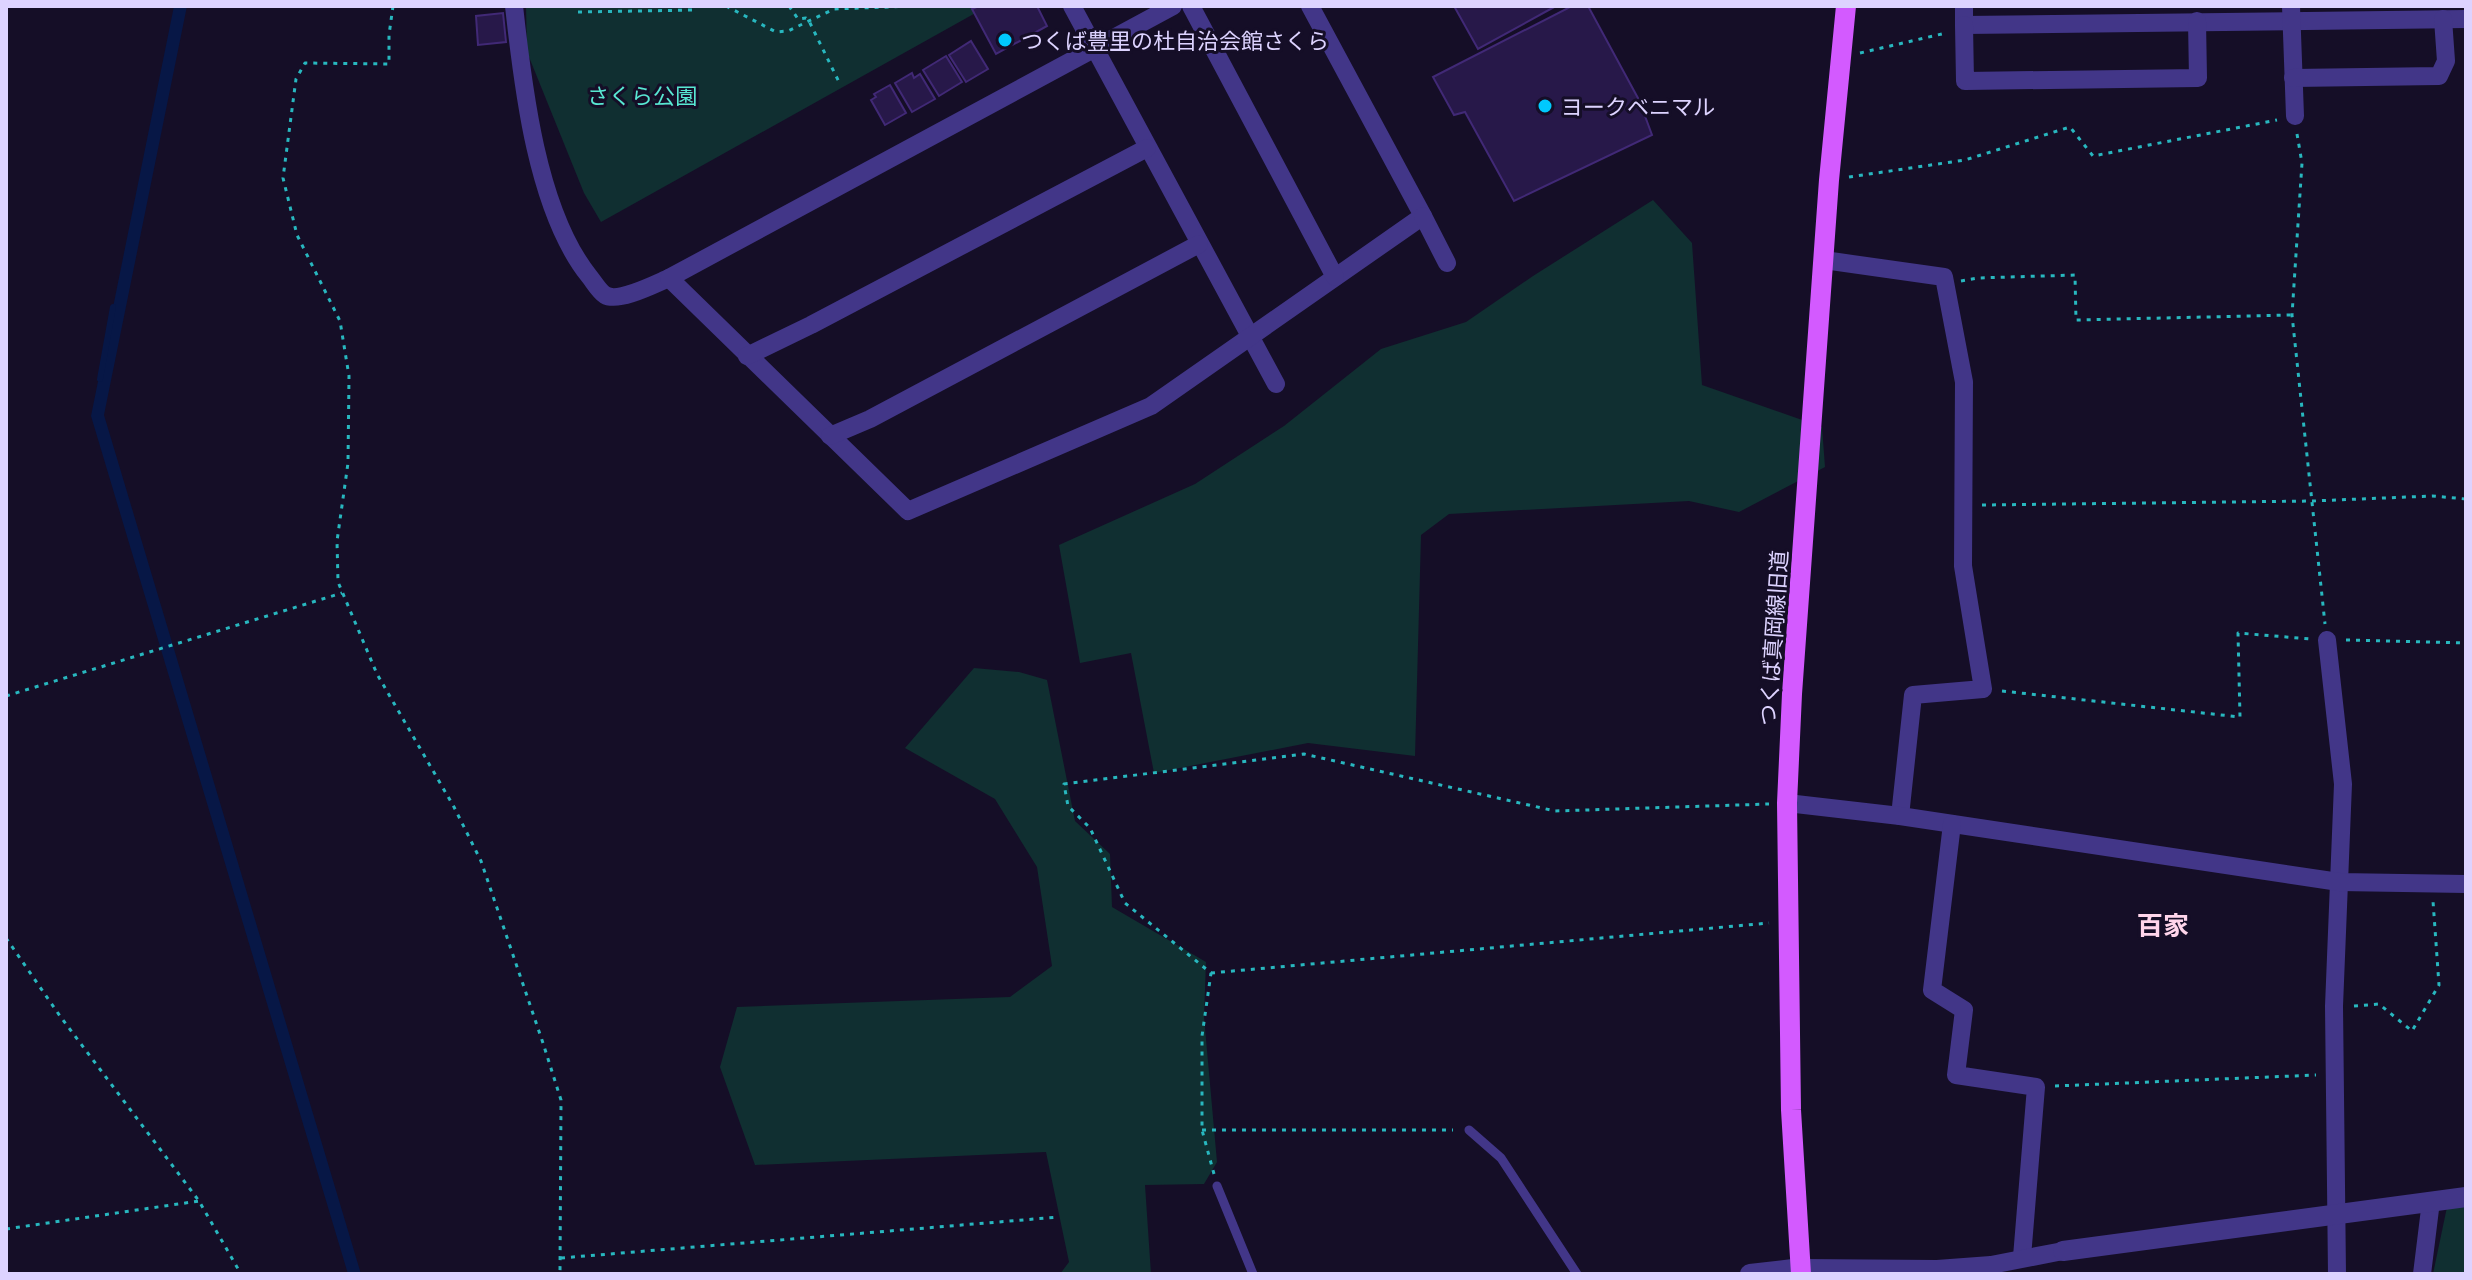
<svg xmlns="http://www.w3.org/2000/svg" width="2472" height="1280" font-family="Ubuntu,'Noto Sans JP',sans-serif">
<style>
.green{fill:#102f31}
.water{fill:#071746}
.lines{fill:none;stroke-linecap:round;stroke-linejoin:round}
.stream{stroke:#071746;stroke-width:6}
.building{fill:#271849;stroke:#412976;stroke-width:2}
.path{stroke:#28b7bf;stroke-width:3;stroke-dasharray:4 6;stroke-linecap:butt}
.service{stroke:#423688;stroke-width:9}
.minor{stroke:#423688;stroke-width:18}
.tertiary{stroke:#423688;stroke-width:20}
.primary{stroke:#d35aff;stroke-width:20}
.poi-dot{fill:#00c9fe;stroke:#150e27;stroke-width:3}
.labels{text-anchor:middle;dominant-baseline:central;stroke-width:6;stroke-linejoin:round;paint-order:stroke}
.poi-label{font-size:22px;fill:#ddd3ff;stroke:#150e27;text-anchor:start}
.park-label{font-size:22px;fill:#58e7d2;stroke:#150e27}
.street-label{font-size:22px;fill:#ddd3ff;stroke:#150e27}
.quarter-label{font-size:26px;font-weight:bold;fill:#ffd5eb;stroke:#150e27}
</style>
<rect width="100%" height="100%" fill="#150e27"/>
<g class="green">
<polygon points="526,6 988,6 601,222 584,193 527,52"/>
<polygon points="1653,200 1692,243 1702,385 1822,427 1825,467 1739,512 1689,501 1449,514 1421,535 1415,756 1308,743 1154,773 1131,653 1080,663 1059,545 1195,484 1284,426 1381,349 1466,322 1533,276"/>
<polygon points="974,668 1019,672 1047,680 1075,821 1110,854 1112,907 1206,962 1204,1017 1217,1162 1204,1184 1145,1185 1151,1274 1060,1274 1069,1262 1046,1152 755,1165 720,1067 737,1007 1010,997 1052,966 1037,867 995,799 905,748"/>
<polygon points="2447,1207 2466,1207 2466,1274 2433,1274"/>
</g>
<polygon class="water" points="174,6 187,6 104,415 361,1274 348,1274 91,416"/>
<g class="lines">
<polyline class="stream" points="100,379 113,307"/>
</g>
<g class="building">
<polygon points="979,6 1037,6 1047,26 996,54 972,9"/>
<polygon points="1454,6 1556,6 1478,49"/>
<polygon points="1572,6 1588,6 1639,100 1652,135 1514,201 1465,112 1454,115 1433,77"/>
<polygon points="503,13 506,42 478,45 476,16"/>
<polygon points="971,41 988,69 966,82 949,55"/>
<polygon points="946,56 962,82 939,96 923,70"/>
<polygon points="912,73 914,78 920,74 935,99 912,112 895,83"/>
<polygon points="890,85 906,113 885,125 871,100 876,97 874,94"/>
</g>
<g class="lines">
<g class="path">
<polyline points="393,6 389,35 389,64 305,63 296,79 283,178 297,235 340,321 349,376 348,463 337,541 338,582 377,674 454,807 481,861 543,1043 561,1100 560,1274"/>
<polyline points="726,6 776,32 788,31 834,9 915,6"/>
<polyline points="789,6 798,19 806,18 809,21 839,82"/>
<polyline points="578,12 695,10 695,6"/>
<polyline points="1860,53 1946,33"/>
<polyline points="2297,134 2302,163 2292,315 2325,624"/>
<polyline points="1849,177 1965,160 2070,127 2093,156 2277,120"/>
<polyline points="1961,281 1978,278 2075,275 2076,320 2292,315"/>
<polyline points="1982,505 2313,501 2432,496 2466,499"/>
<polyline points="2346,640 2466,643"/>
<polyline points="2002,691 2240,717 2238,633 2310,639"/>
<polyline points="6,696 342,593"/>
<polyline points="6,938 60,1016 199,1201 241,1274"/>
<polyline points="1211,973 1769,923"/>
<polyline points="2354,1006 2379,1004 2412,1031 2439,985 2433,901"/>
<polyline points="2055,1086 2316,1075"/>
<polyline points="1202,1130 1453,1130"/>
<polyline points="1214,1174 1202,1130 1202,1036 1211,973 1125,903 1090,828 1068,806 1064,784 1304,754 1555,811 1769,804"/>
<polyline points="6,1229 199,1201"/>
<polyline points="561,1258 1059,1217"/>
</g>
<g class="service">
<polyline points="1469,1130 1501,1158 1577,1274"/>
<polyline points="1217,1186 1253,1274"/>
</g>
<g class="minor">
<path d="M514,6c9,82 23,205 75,270 5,6 10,15 16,19 13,8 50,-11 64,-17"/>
<polyline points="1072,6 1276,384"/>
<polyline points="1173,6 669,278 908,511 1151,406 1423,216 1310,6"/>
<polyline points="1191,6 1335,277"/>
<polyline points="1964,6 1964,25 2466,19"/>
<polyline points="2291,6 2295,116"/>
<polyline points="1964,25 1965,81 2198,78 2197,21"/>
<polyline points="2293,78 2439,76 2446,61 2443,19"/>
<polyline points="1423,216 1447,263"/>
<polyline points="1824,260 1944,277 1964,382 1963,566 1983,689 1913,695 1900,816"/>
<polyline points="747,356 811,325 1147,148"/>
<polyline points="830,436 870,419 1199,244"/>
<polyline points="2327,640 2343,784 2334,1006 2337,1274"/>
<polyline points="1787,803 1900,816 2339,882 2466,884"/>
<polyline points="1952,824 1932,990 1964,1010 1956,1075 2036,1087 2022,1257"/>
<polyline points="1801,1268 1937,1269 1991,1265 2063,1251"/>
<polyline points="2422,1274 2431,1201"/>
</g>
<g class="tertiary">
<polyline points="2063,1251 2466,1197"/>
<polyline points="1750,1274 1801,1268"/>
</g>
<polyline class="primary" points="1801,1274 1791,1110 1787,803 1792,694 1829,180 1846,6"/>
</g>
<g class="poi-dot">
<circle cx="1005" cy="40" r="8"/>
<circle cx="1545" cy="106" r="8"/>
</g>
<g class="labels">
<g class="poi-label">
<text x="1021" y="40">つくば豊里の杜自治会館さくら</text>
<text x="1561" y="106">ヨークベニマル</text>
</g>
<g class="park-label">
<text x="642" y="95">さくら公園</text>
</g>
<g class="street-label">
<text transform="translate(1773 638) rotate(-86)">つくば真岡線旧道</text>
</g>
<g class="quarter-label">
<text x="2163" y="925">百家</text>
</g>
</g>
<rect width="2472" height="1280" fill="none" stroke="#ddd3ff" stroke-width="16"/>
</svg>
